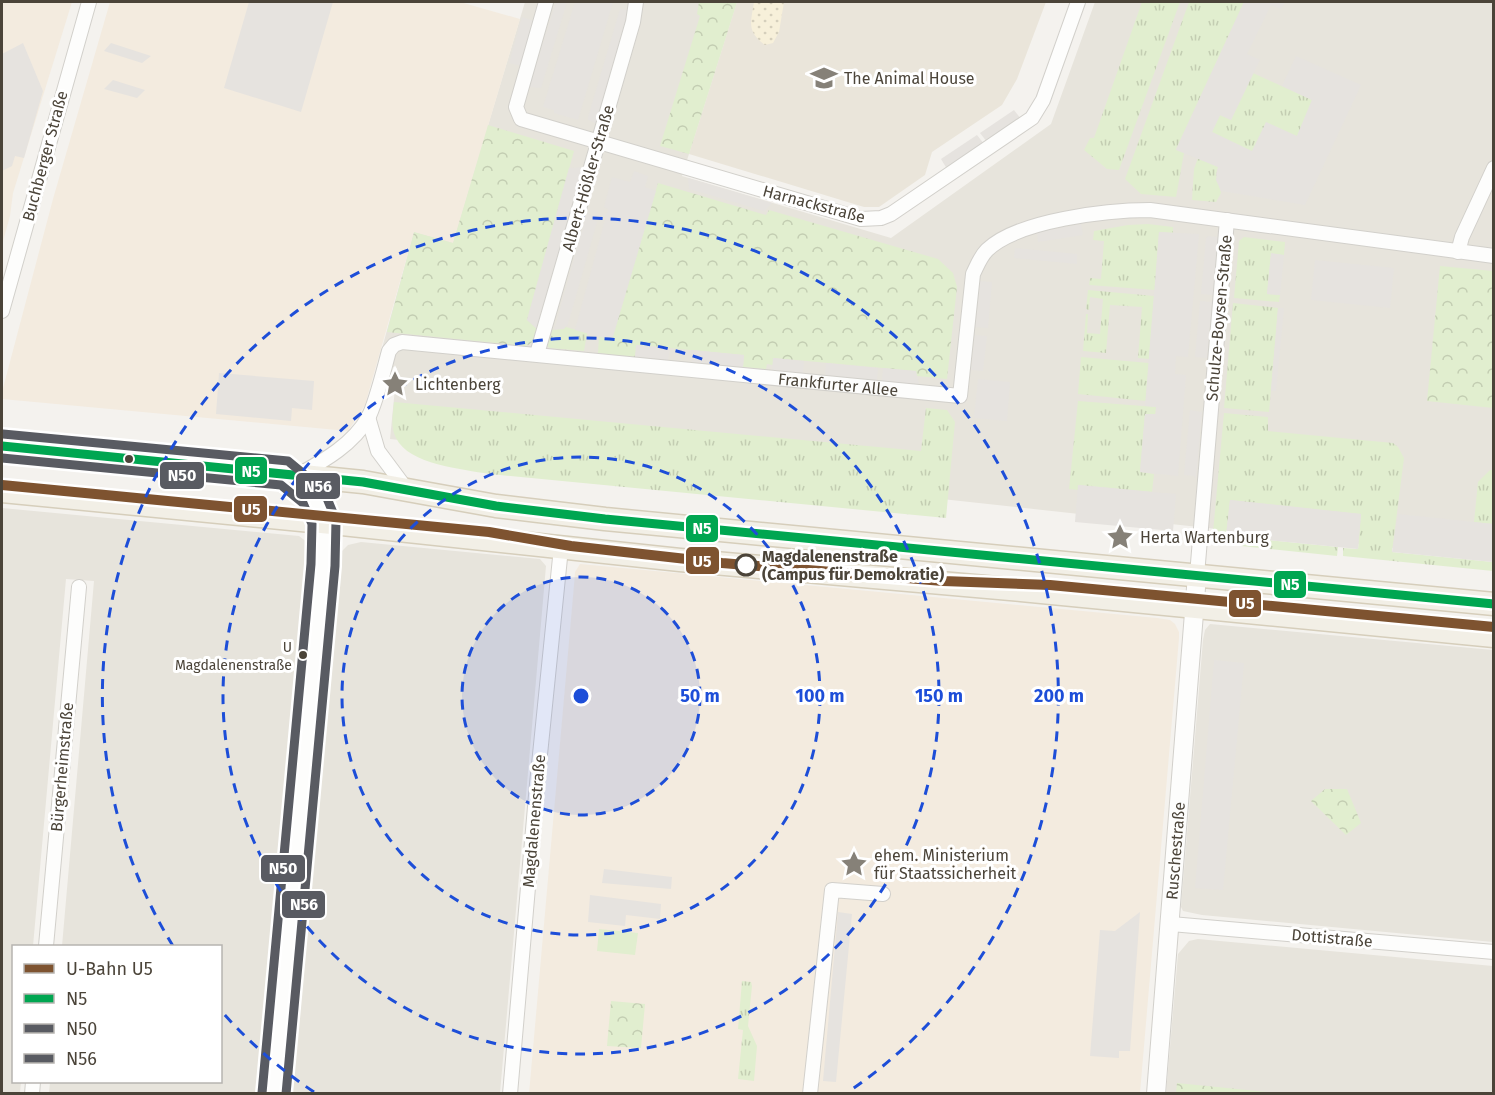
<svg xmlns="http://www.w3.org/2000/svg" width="1495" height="1095" font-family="'Fira Sans',sans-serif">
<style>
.residential{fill:#e7e4dc}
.commercial{fill:#f3ebdf}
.education{fill:#eae5da}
.grass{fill:url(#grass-tufts)}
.sand{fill:url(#sand-dots)}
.park{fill:url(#park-crowns)}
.pitch{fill:#e1eecf}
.parking{fill:#e6e3df}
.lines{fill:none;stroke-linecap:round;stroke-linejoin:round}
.minor-casing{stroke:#d2d0cb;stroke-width:16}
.tertiary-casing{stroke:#d2d0cb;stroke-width:20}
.primary-casing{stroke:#d6cebb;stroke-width:25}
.minor{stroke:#fdfdfc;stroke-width:14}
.tertiary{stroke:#fdfdfc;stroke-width:18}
.primary{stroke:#f2efe6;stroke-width:22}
.bus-1-casing{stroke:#fff;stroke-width:14}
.bus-2-casing{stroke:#fff;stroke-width:14}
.bus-3-casing{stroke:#fff;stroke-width:14}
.bus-1{stroke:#00a651;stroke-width:9}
.bus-2{stroke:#595b62;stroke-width:9}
.bus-3{stroke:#595b62;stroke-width:9}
.metro-1-casing{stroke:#fff;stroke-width:15}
.metro-1{stroke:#7e5330;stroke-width:10}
.ring{fill:none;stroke:#1d4ed8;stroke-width:3;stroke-dasharray:10 8}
.bus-dot{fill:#4b4439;stroke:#fff;stroke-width:2}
.stop-dot{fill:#fff;stroke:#4b4439;stroke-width:3}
.labels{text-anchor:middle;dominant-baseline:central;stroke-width:6;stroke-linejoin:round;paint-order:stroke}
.bus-label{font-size:14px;fill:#4b4439;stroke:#fff;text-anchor:end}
.poi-label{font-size:16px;fill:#4b4439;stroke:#fff;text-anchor:start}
.street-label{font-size:16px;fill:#4b4439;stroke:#fff}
.stop-label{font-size:16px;font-weight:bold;fill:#4b4439;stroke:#fff;text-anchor:start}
.centre{fill:#1d4ed8;stroke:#fff;stroke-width:3}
.ring-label{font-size:18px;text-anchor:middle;font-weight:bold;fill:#1d4ed8;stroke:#fff;stroke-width:6;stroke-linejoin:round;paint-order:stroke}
.line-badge{stroke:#fff;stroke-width:2}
.badge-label{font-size:16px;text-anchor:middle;font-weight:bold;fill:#fff}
</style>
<defs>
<pattern id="grass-tufts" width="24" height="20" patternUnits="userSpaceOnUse" patternTransform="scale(1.5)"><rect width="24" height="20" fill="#e1eecf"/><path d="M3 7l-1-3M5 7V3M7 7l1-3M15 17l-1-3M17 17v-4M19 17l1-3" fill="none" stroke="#c3cdb2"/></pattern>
<pattern id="sand-dots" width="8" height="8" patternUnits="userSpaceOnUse" patternTransform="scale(1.5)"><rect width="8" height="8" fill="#f7f0da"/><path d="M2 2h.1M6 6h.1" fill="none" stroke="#d5cfbc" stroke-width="1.8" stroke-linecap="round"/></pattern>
<pattern id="park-crowns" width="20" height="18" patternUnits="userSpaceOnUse" patternTransform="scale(1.5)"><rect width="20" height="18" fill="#e1eecf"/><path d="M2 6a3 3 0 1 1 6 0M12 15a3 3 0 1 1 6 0" fill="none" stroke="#c3cdb2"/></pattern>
</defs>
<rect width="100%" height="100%" fill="#f4f2ee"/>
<g class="residential">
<polygon points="525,2 737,2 682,176 891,238 1051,124 1095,2 1493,2 1493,559 390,439 397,368 378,363 414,232 453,242"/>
<polygon points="2,508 299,536 308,543 261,1093 49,1093 50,1082 220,1082 220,946 62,946 94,581 66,579 33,946 14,946 14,1082 21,1082 20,1093 2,1093"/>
<polygon points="361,542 540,559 546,566 500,1093 288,1094 335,562 337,556 348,545"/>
<polygon points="1210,624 1493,650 1493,942 1202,915 1183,911 1181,907 1203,640 1205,630"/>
<polygon points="1198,939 1493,966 1493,1093 1166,1094 1178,954 1189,941"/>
</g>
<g class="commercial">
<polygon points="2,2 72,2 13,193 10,216 2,245"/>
<polygon points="110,2 460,2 520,19 453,243 414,232 365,405 348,431 2,399 2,392 53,199"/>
<polygon points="580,564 1157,618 1170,620 1175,624 1179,632 1179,638 1140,1093 529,1094 574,585 575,572"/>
</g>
<polygon class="education" points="737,2 1046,2 1017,79 1002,105 932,152 925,175 879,207 864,207 689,154"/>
<g class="grass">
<polygon points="1142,2 1180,2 1119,170 1107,169 1084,150 1090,138 1094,138"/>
<polygon points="1189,2 1244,2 1176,149 1184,153 1176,197 1141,194 1125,179"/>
<polygon points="1253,73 1312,100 1297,136 1252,152 1212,132 1220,115 1231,120"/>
<polygon points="1198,158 1218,167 1216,174 1221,193 1216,202 1192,200 1194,169"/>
<polygon points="1148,224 1173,227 1173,233 1159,232 1155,290 1089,285 1090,278 1101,279 1104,241 1093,240 1094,231 1128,225"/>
<polygon points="1244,237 1285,242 1284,255 1271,254 1267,294 1280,295 1279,302 1234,298 1239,241"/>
<polygon points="1088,290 1154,296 1149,359 1138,358 1142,307 1110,305 1106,353 1083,351 1086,314 1088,314 1087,333 1100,334 1103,299 1090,297 1089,310 1086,309"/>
<polygon points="1233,303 1278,308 1269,412 1224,408"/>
<polygon points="566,327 587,333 584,351 550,348 547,346 552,330"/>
<polygon points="1081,357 1149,363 1146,401 1078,394"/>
<polygon points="1078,401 1156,407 1155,415 1145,414 1140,472 1154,474 1152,492 1079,485 1078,490 1069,489"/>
<path d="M394,402l527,49 5,-43 21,2 8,12 -9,96 -457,-44c-26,-5 -80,-9 -93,-36 -6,-11 -3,-24 -2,-36z"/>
<polygon points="1224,413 1268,417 1268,431 1393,443 1398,447 1404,458 1392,552 1493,562 1493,571 1343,556 1343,548 1358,549 1361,514 1230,500 1226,536 1338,547 1337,556 1212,543"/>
<polygon points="1490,470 1493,470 1493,524 1474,522 1478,482"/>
<polygon points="742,981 751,982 752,986 748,1026 757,1046 754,1081 738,1079 743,1030 738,1029"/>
</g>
<path class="sand" d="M754,2h30l-5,30 -6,11 -8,2c-19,-14 -14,-23 -11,-43z"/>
<g class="park">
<polygon points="699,2 737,2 689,154 660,146 700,16 697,14"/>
<path d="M488,125l86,26 -47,169 10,9c-2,8 -3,15 -12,17l-138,-14 27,-100 39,11z"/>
<polygon points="658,183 766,215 769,210 938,259 953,273 957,287 947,379 917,376 915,371 774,358 773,365 767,364 766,369 743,367 744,355 637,345 635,357 598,353 599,336 612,339"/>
<polygon points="1440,266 1493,271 1493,408 1427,401"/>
<polygon points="1325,789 1347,789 1361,823 1346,835 1311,801"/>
<polygon points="611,1001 645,1004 641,1048 607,1046"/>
<polygon points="1177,1083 1277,1093 1176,1093"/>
</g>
<polygon class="pitch" points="599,929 638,933 635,955 597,951"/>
<g class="parking">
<polygon points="249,2 333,2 301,112 224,88"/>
<polygon points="556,2 567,2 541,88 529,87"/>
<polygon points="575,2 613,2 578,120 554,113 554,110 543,107"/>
<polygon points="1244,2 1285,2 1281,9 1271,5 1247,54 1260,60 1231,120 1220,115 1212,132 1252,151 1266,122 1297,136 1312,100 1282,86 1296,56 1361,85 1305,205 1221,191 1216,180 1218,167 1176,150"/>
<polygon points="620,9 627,10 630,9 597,124 588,120 588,117"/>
<polygon points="522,17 534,21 521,66 509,63"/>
<polygon points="23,43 43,91 24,158 15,156 12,166 2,171 2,54"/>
<polygon points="111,43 151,56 142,63 104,51"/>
<polygon points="113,80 145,90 137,98 104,89"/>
<polygon points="1014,110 1021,119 987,142 980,133"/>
<polygon points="977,135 984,144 947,169 941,159"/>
<polygon points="585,167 537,329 527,320 569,168"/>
<polygon points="634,171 648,176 645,187 656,191 612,340 575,330 608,209 604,207 612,177 630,182"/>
<polygon points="688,178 772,203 764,211 689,189"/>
<polygon points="587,213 597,222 568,324 564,329 554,330"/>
<polygon points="1081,224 1083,235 1038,242 1037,232"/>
<polygon points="1159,232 1199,234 1188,357 1176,356 1175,374 1186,375 1178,476 1140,472 1145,414 1156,414 1156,407 1145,406"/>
<polygon points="1209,236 1218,237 1213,295 1201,294 1206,238"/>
<polygon points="1015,248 1077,254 1077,264 1014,258"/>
<polygon points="1271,253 1284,255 1280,295 1267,294"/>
<polygon points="1315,260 1394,268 1390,308 1311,300"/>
<polygon points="980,281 992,282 988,328 975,327"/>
<polygon points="1200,301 1212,302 1207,358 1195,357"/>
<polygon points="1278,308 1284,308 1276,391 1271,391"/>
<polygon points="975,335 987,336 983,371 971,370"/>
<polygon points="636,345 670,348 668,360 635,357"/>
<polygon points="692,350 744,355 743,367 691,362"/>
<polygon points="773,358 804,361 803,373 772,370"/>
<polygon points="826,363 878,368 877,380 825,375"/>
<polygon points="883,368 916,371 919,384 882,381"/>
<polygon points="219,373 314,381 312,410 292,408 291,421 216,414"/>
<polygon points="978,379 1010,382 1007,421 974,418"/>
<polygon points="1190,410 1202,412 1196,479 1194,476 1184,475"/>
<polygon points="1078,485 1176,494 1173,531 1075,522"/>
<polygon points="1230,500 1361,514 1358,549 1226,536"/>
<polygon points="1398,514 1493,524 1493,562 1392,552"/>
<polygon points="1214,660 1244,663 1223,890 1195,888"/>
<polygon points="604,869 672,877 671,889 602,883"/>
<polygon points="590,895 661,904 660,919 626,915 625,926 588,922"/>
<polygon points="838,912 852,914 836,1082 823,1081"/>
<polygon points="1140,912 1130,1051 1119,1051 1119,1058 1090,1056 1100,930 1115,931"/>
</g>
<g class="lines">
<defs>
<g id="minor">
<polyline points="546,2 516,107 521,119 861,219 881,218 891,214 1032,118 1043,100 1078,2"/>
<polyline points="1458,252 1462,237 1494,168"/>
<polyline points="2,311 89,2"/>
<polyline points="537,354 633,22 636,2"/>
<polyline points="368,417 378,451 407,490"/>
<path id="s1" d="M300,474c25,-14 53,-30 68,-56 8,-15 16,-49 21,-67l5,-6 8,-3 558,54 13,-122c4,-8 7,-17 14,-24 31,-30 121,-40 163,-40l344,46"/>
<polyline points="1197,575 1227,220"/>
<polyline points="1171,924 1494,952"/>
<polyline points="46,946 79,587"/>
<polyline points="32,1094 33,1082"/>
<polyline points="510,1094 537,784 561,548"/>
<polyline points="810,1094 832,890 883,894"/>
</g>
<g id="tertiary">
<polyline points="274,1094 323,565 324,522 313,496 286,473"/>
<path id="s2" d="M1156,1094l41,-519"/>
</g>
<g id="primary">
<polyline points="2,446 363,482 496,506 605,519 1494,604"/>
<polyline points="2,491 342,524 680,560 1021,590 1494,636"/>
</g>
</defs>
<use href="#minor" class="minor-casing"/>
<use href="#tertiary" class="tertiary-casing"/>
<use href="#primary" class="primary-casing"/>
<use href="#minor" class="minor"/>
<use href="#tertiary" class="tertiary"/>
<use href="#primary" class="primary"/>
<defs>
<polyline id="bus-1" points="2,446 363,482 496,506 605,519 1494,604"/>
<polyline id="bus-2" points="2,458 281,485 303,503 312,524 311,564 262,1093"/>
<polyline id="bus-3" points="3,434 288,461 324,491 336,520 335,566 286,1094"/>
</defs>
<use href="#bus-1" class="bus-1-casing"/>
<use href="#bus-2" class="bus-2-casing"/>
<use href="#bus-3" class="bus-3-casing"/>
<use href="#bus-1" class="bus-1"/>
<use href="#bus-2" class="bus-2"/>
<use href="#bus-3" class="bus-3"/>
<defs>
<polyline id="metro-1" points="2,485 489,532 571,546 722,563 943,581 1050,585 1494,627"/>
</defs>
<use href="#metro-1" class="metro-1-casing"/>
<use href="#metro-1" class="metro-1"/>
</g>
<circle cx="581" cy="696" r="119" fill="#1d4ed8" fill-opacity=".12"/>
<g class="ring">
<circle cx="581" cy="696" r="119"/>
<circle cx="581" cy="696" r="239"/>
<circle cx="581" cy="696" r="358"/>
<path d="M314 1092A478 478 0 0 1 223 1013M173 946A478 478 0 1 1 848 1092"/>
</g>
<defs>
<symbol id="school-bare" viewBox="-9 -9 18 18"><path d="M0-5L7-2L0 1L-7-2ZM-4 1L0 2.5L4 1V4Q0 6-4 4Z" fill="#868178" stroke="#fff" stroke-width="2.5" paint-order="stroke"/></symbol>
<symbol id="sight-bare" viewBox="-9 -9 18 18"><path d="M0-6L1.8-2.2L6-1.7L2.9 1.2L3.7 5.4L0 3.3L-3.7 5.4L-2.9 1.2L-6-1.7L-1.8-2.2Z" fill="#868178" stroke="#fff" stroke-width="2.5" paint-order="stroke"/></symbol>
</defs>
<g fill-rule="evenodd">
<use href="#school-bare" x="805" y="59" width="38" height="38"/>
<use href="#sight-bare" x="376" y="365" width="38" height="38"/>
<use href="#sight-bare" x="1101" y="518" width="38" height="38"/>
<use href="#sight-bare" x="835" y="845" width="38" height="38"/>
</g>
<g class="bus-dot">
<circle cx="129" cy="459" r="5"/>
<circle cx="303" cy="655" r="5"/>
</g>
<circle class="stop-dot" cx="746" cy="565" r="10"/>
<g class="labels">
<g class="bus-label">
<text x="292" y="647">U<tspan x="292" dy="18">Magdalenenstraße</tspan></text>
</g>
<g class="poi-label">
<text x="844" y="78">The Animal House</text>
<text x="415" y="384">Lichtenberg</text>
<text x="1140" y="537">Herta Wartenburg</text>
<text x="874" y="855">ehem. Ministerium<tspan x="874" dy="18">für Staatssicherheit</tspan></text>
</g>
<g class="street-label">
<text transform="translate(45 156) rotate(-75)">Buchberger Straße</text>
<text transform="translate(588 178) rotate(-74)">Albert-Hößler-Straße</text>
<text transform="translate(814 204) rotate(15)">Harnackstraße</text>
<text transform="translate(1219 318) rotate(-85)">Schulze-Boysen-Straße</text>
<text stroke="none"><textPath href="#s1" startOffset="614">Frankfurter Allee</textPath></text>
<text transform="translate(62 767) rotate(-85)">Bürgerheimstraße</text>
<text transform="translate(534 821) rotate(-85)">Magdalenenstraße</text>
<text stroke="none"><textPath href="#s2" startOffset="244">Ruschestraße</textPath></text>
<text transform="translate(1332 938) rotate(5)">Dottistraße</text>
</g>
<g class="stop-label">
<text x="762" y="556">Magdalenenstraße<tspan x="762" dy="18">(Campus für Demokratie)</tspan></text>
</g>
</g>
<circle cx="581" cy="696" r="9" class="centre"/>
<g class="ring-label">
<text x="700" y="702">50 m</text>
<text x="820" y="702">100 m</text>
<text x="939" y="702">150 m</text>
<text x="1059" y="702">200 m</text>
</g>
<g class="line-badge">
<rect x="234" y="456" width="34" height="29" rx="6" fill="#00a651"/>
<rect x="159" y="461" width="46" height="29" rx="6" fill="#595b62"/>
<rect x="295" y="472" width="46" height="28" rx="6" fill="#595b62"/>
<rect x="233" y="495" width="35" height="28" rx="6" fill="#7e5330"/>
<rect x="685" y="514" width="34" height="29" rx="6" fill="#00a651"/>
<rect x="685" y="546" width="35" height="29" rx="6" fill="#7e5330"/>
<rect x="1273" y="570" width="34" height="29" rx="6" fill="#00a651"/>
<rect x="1228" y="589" width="34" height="29" rx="6" fill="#7e5330"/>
<rect x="260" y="854" width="46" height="29" rx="6" fill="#595b62"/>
<rect x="281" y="890" width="45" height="29" rx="6" fill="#595b62"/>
</g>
<g class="badge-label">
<text x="251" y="477">N5</text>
<text x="182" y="481">N50</text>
<text x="318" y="492">N56</text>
<text x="251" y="515">U5</text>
<text x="702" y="534">N5</text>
<text x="702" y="567">U5</text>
<text x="1290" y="590">N5</text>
<text x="1245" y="609">U5</text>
<text x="283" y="874">N50</text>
<text x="304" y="910">N56</text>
</g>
<rect width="1495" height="1095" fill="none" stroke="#4b4439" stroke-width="6"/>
<rect x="12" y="945" width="210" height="138" fill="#ffffff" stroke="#b7b4b0" stroke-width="1.5"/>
<rect x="24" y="964" width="30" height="9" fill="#7e5330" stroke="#b7b4b0" stroke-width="1.5"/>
<text x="66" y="975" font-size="18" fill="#4b4439">U-Bahn U5</text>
<rect x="24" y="994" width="30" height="9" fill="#00a651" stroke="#b7b4b0" stroke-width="1.5"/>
<text x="66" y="1005" font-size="18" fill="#4b4439">N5</text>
<rect x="24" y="1024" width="30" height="9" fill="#595b62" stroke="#b7b4b0" stroke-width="1.5"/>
<text x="66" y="1035" font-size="18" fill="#4b4439">N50</text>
<rect x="24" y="1054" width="30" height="9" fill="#595b62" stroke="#b7b4b0" stroke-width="1.5"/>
<text x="66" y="1065" font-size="18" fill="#4b4439">N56</text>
</svg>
